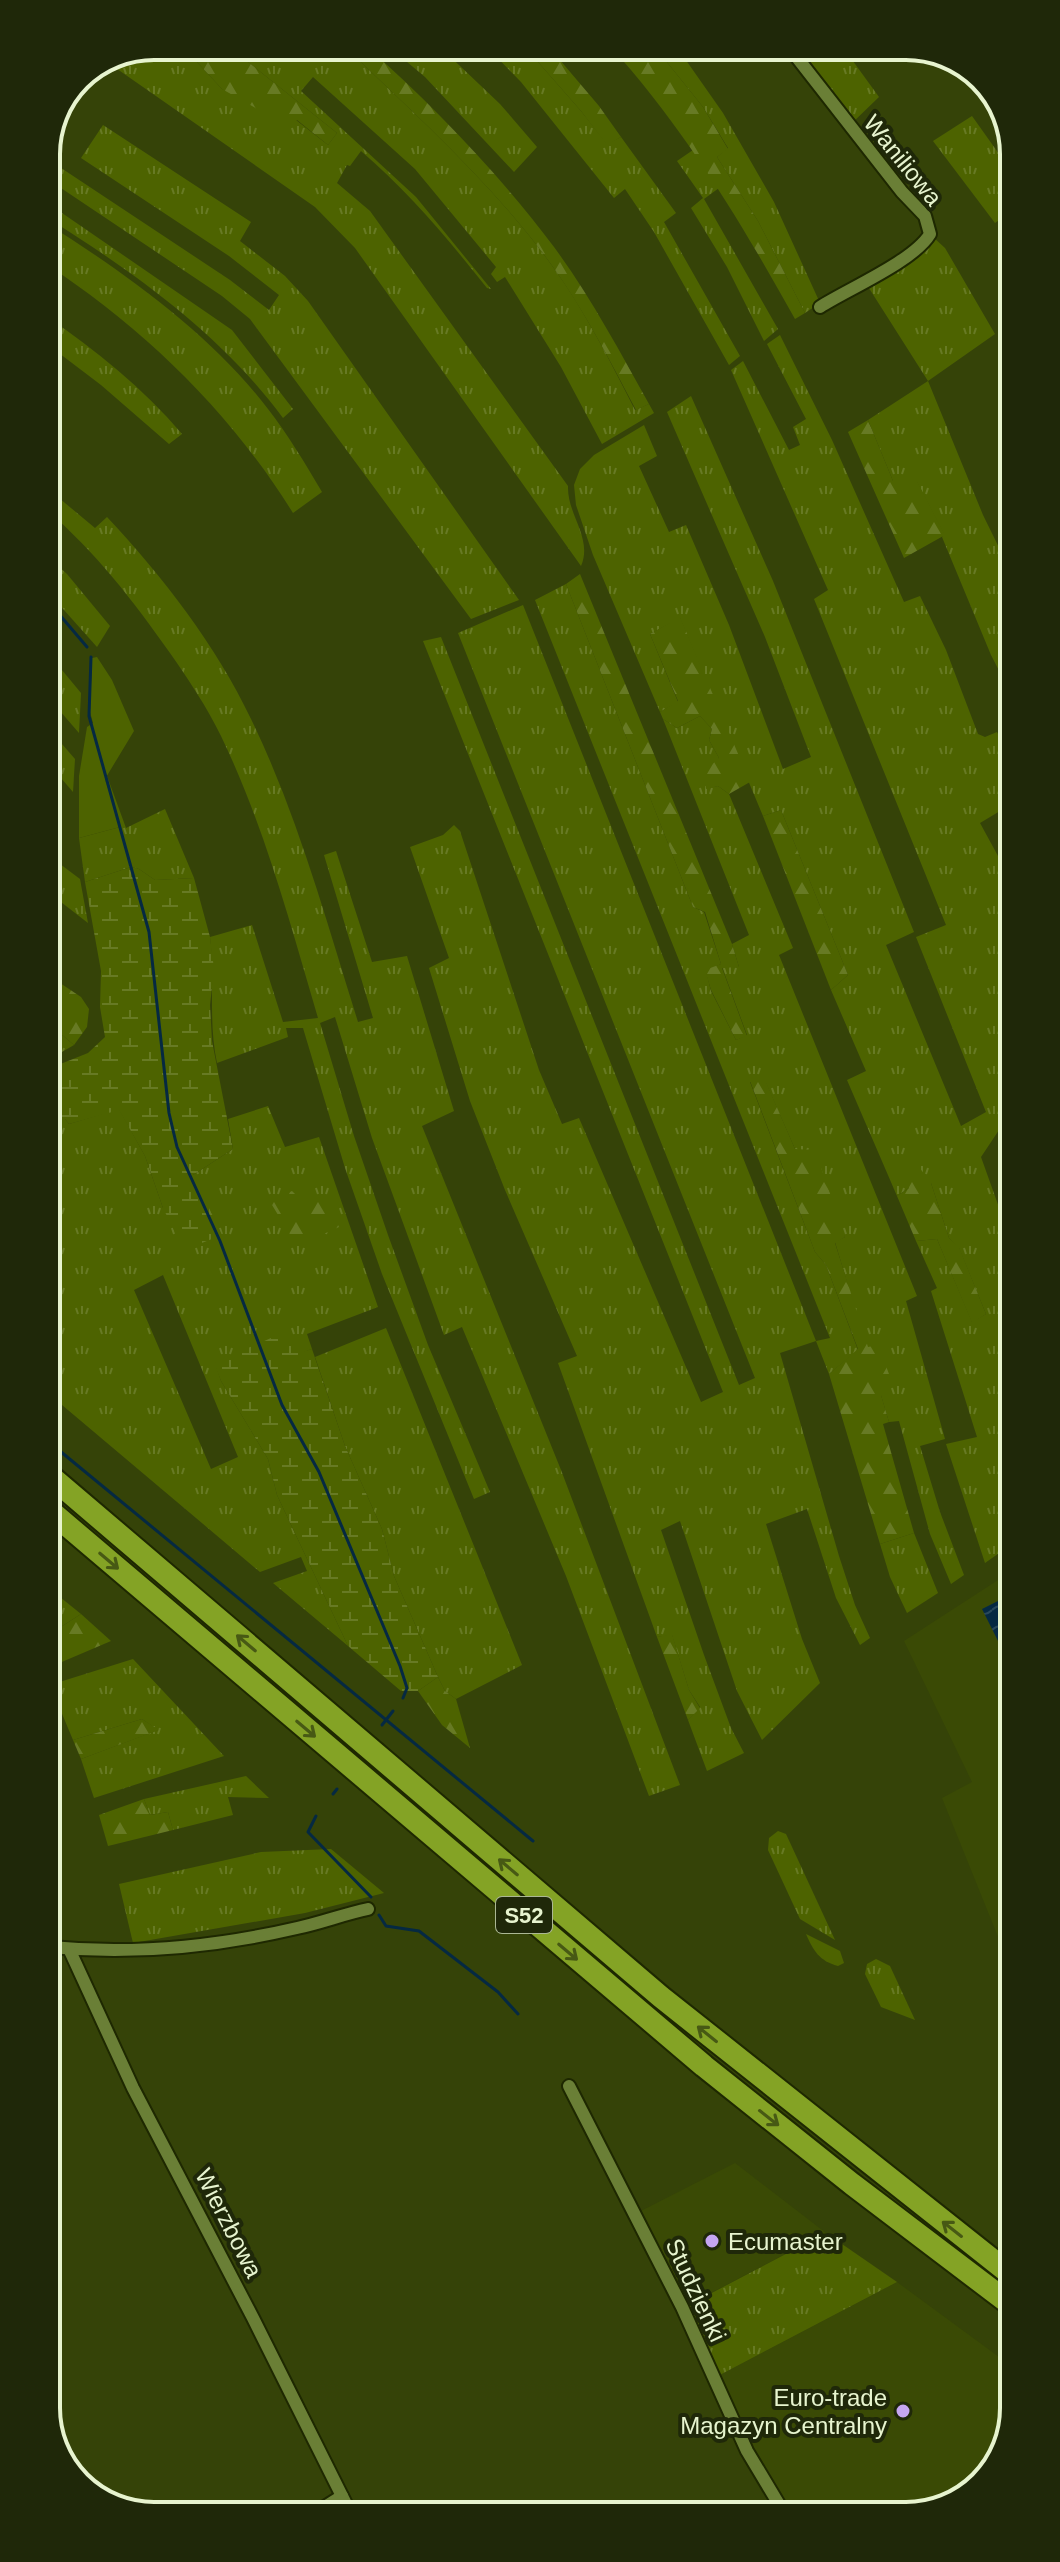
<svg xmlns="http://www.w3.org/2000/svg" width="1060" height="2562" font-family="Helvetica,sans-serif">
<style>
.built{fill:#3a4a05}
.grass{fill:url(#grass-tufts);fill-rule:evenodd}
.forest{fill:url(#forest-firs)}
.wetland{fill:url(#wetland-marsh)}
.green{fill:#4d6300}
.water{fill:url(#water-waves)}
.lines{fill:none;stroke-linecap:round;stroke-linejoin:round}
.stream{stroke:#052942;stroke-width:3}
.street-casing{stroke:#1e2801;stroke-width:16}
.highway-casing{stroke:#1e2801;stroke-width:26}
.street{stroke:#6a7f36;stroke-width:12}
.highway{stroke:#84a325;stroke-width:22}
.oneway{stroke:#475914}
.poi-dot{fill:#c5a6f1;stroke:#1f2809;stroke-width:3}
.labels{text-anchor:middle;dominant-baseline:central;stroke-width:8;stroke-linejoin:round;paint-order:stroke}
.shield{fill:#1f2809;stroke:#abb794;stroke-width:2}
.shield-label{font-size:22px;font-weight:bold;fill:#e7f4cf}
.street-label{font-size:24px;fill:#e7f4cf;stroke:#1f2809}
.poi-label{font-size:24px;fill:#e7f4cf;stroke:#1f2809;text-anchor:start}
.rim{fill:none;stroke:#e7f4cf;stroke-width:4}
</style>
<defs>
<pattern id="grass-tufts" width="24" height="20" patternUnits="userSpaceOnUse" patternTransform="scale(2)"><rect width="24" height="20" fill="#4d6300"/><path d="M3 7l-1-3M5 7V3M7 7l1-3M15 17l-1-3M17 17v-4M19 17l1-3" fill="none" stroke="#677a24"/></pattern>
<pattern id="forest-firs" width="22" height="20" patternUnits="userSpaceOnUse" patternTransform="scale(2)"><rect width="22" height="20" fill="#4d6300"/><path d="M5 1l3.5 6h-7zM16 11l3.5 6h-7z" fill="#677a24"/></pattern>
<pattern id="wetland-marsh" width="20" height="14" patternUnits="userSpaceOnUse" patternTransform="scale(2)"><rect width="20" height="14" fill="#4d6300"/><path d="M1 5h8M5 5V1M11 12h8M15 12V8" fill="none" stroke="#677a24"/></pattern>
<pattern id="water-waves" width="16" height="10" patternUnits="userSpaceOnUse" patternTransform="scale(2)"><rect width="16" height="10" fill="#052942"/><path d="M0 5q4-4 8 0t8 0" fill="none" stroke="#29495c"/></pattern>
</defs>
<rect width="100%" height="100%" fill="#354308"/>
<g class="built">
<polygon points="1012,1571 1013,1974 942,1798 972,1782 904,1641"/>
<polygon points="735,2163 826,2233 684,2307 637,2213"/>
<polygon points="897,2282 1014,2368 1014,2408 992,2473 940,2510 789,2511 750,2450 716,2377"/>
</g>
<g class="grass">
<path d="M154,46h13l11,7 4,-7 40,43 74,31 32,25 9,-12 -109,-87h122l-3,3c72,69 148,137 206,218 32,44 57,94 82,143l14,-6 5,9 -52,31 -41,-77 -56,-90 -8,5 -6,-8 5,-7 -81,-98 -102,-92 -12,14 115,106 75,92 -4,-1c-39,-49 -78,-96 -126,-137l-11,15 -3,-1 -10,18 33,28 198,275c-1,29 25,52 13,80l-226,-318 -40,-41 -205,-143z"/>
<polygon points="388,46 439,46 500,104 537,147 514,172 425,77"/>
<polygon points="486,46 524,46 581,111 607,144 621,137 676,213 664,222 740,356 729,365 654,232 625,189 614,198 521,82"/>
<polygon points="654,46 676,46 723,113 774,202 820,303 805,313 758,221 717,157 728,148 703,107"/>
<polygon points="795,46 842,46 879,97 851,124"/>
<polygon points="972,116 1009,168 1009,213 995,223 933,141"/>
<polygon points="103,125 251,222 240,241 285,276 308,301 519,600 471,619 250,319 222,296 46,178 46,158 230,280 269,310 279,295 229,256 81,158"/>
<polygon points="693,150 719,188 704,199 778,329 764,341 727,267 691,208 703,198 677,161"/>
<path d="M46,202l186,128 61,79 -10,9c-62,-84 -149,-146 -237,-201z"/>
<path d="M46,223c78,49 166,112 222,186 20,26 37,54 54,83l-29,21c-62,-100 -148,-184 -247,-249z"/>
<polygon points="934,238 945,248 995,334 928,381 983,515 1010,570 1010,692 991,655 942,537 944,534 917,482 893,481 868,420 928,381 867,285"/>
<path d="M47,317c49,33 96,71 135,117l-13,10 -68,-59 -54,-41z"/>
<polygon points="780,335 832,440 904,602 920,596 946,650 978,734 985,737 997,732 1010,756 1010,829 1000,811 980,823 1010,878 1011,1117 1007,1118 981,1157 1011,1241 1012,1544 985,1563 946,1444 977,1437 931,1291 937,1288 916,1241 937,1239 972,1322 986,1314 959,1248 949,1238 931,1183 909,1188 897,1196 847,1080 866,1071 831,990 848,975 781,810 763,816 680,618 650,634 678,702 660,712 593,555 576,505 574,485 580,469 594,455 644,425 657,456 639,466 669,532 686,525 729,625 783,769 811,757 765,637 667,412 691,396 773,581 914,932 886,945 961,1126 986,1112 916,937 946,925 814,599 828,590 731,370 743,361 789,450 800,445 793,427 806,419 767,344"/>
<path d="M47,488l48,40 12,-11c56,60 109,128 144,202 47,97 75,201 107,303l15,-4 -49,-163 12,-4 36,111 35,-6 47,155 -32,15 139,344 119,315 -31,11 -83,-220 -104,-249 -18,8 -72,-197 -37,-121 -15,6 34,113 34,99 40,110 62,147 -16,7 -92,-225 -37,-106 -42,-140h-17l2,9 -71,26c-9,-42 -2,-84 -7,-126l42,-12 31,97 35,-4c-28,-95 -54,-193 -97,-282 -14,-29 -33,-57 -51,-83 -38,-54 -73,-99 -123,-143z"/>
<polygon points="47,556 67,574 110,626 97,647 47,591"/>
<polygon points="566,584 693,907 704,912 721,964 706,971 711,991 736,1040 747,1035 722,967 739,967 732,944 749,935 663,719 677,728 700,716 712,729 709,740 719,758 706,788 718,786 729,794 793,948 779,955 917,1296 906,1301 945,1439 920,1446 940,1512 964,1575 951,1584 930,1534 899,1421 889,1422 835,1242 845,1237 795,1149 766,1083 750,1082 815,1252 826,1265 858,1350 829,1374 816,1341 780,1353 839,1556 855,1605 870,1638 860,1645 836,1598 807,1509 766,1524 802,1639 820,1683 762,1740 737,1691 680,1521 661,1530 704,1655 731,1728 744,1753 707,1771 688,1720 700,1707 689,1690 672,1635 657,1637 558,1363 577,1356 505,1190 470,1101 429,968 449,958 410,847 443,835 454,825 460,831 539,1070 562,1124 579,1118 701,1402 723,1392 423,641 441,637 739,1385 755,1378 458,633 523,605 816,1341 830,1338 535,600"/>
<polygon points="47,652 81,693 79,733 47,696"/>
<polygon points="48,728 75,759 73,792 48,763"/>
<polygon points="107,776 126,828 165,809 194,878 155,880 139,869 131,867 85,882 79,838 120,827 105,779"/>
<polygon points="48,855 80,879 88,923 48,892"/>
<polygon points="48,1023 74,1045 48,1060"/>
<path d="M268,1106l17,41 34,-10 59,170 -71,27 5,15 -14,5 -83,9 6,18 47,78 9,36 71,151 -75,-63 34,-12 -6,-14 -41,15 -211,-178 -1,-275h17l4,5 50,-15 26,47 18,52 30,-33 40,-26 -5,-30zM163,1275l75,182 -27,12 -77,-179z"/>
<polygon points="386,1328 522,1665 456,1699 445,1691 438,1677 394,1576 382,1529 345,1446 315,1357"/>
<polygon points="914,1533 938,1593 907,1613 890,1577 880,1544"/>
<polygon points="50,1589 81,1614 50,1634"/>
<polygon points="133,1659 224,1756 94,1798 81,1759 158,1730 142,1719 73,1740 50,1685"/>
<polygon points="246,1776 269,1798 228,1797 233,1815 173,1830 168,1812 150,1815 144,1799"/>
<polygon points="778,1831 786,1834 835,1940 800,1919 768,1850 769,1838"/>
<polygon points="331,1849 384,1893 305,1913 133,1943 119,1884 261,1852"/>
<path d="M806,1934l34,17 4,12 -6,3c-19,-5 -25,-16 -32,-32z"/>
<polygon points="876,1959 890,1966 915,2020 881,2007 865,1974 867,1964"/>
<polygon points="826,2233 897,2282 716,2377 685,2307"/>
</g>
<g class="forest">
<polygon points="182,46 228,46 337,133 328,145 297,120 289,127 222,89"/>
<path d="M350,46h16c68,60 133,128 188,201 36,49 65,103 95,157l-13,6c-26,-49 -51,-98 -83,-143 -58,-81 -134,-149 -206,-218z"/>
<polygon points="524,46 548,46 599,106 621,137 607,145 581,111"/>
<path d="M610,46h44l49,61 25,42 -11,8 41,64 47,92 -10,6c-54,-97 -110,-190 -185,-273z"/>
<polygon points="868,420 893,481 917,481 945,535 904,558 848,432"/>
<polygon points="580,574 732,944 739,967 722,968 747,1036 736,1040 711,990 705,970 721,964 705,912 693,907 566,584"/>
<polygon points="680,617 750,782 729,794 718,786 706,789 704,772 719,758 709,740 712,729 700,716 677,728 663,719 660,712 678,701 650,634"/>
<polygon points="781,810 848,975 831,990 763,816"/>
<polygon points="48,975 81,997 89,1009 87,1027 74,1045 48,1023"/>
<polygon points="750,1081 766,1082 795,1149 815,1150 845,1237 835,1243 868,1347 878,1345 892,1382 881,1395 889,1422 883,1424 914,1533 880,1544 829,1374 858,1349 826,1265 815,1252"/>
<polygon points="916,1163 931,1183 949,1238 959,1247 986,1314 972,1323 937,1239 916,1241 897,1196 909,1188 906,1171"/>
<polygon points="292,1191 300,1199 310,1193 331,1210 339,1227 297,1246 269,1200"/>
<polygon points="81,1614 111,1641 50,1667 50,1634"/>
<polygon points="672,1634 689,1690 700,1708 688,1720 657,1637"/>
<polygon points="438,1677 445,1691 456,1699 470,1748 442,1725 418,1691"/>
<polygon points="142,1719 159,1730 81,1759 73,1740"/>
<polygon points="144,1799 150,1815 168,1812 173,1830 108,1846 99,1815"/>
</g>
<g class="wetland">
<polygon points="131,867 139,869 155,880 194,878 210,937 214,969 210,1005 212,1041 233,1149 193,1175 222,1235 184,1250 163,1208 145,1156 119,1110 69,1124 65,1119 48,1119 48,1069 88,1053 105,1037 100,1007 101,971 85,882"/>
<polygon points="287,1331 298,1353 312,1349 345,1446 382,1529 394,1576 438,1677 418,1691 401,1691 348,1646 277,1495 268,1459 221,1381 214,1363"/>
</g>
<polygon class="green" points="97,657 112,680 134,731 105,779 120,827 79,838 79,776 87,727 93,723 90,712 92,658"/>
<polygon class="water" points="1012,1594 1012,1641 1001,1647 982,1609"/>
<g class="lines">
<g class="stream">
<polyline points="47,600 87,647"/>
<polyline points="91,657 89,716 149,932 169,1113 177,1147 220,1241 282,1405 319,1472 400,1666 407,1688 403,1698"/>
<polyline points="49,1442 533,1841"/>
<polyline points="382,1725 393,1711"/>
<polyline points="333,1794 337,1789"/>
<polyline points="316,1816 308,1832 371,1897"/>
<polyline points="379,1915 386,1926 419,1931 498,1992 518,2014"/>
</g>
<defs>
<g id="street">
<path d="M788,46l114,146 23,24 5,18c-16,27 -82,55 -110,73"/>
<path d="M50,1947c83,8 165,0 247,-19 24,-5 47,-14 71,-19"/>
<polyline points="70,1951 133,2088 253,2318 351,2514"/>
<polyline points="569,2086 682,2307 747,2451 783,2511"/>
<polyline points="312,2515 342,2496"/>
</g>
<g id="highway">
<polyline points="49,1475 661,1997 1014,2277"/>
<polyline points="49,1510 704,2066 852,2184 1014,2307"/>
</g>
</defs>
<use href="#street" class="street-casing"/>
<use href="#highway" class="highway-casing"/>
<use href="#street" class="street"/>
<use href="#highway" class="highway"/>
</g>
<defs><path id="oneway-shaft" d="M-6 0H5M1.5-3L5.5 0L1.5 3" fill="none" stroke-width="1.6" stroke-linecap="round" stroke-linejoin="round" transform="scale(2)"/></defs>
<g class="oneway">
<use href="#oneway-shaft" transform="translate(109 1561) rotate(40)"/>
<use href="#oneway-shaft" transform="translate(246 1643) rotate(-140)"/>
<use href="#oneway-shaft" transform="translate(306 1729) rotate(40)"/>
<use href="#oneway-shaft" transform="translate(508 1867) rotate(-140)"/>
<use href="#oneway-shaft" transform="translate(568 1952) rotate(40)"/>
<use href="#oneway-shaft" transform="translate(707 2034) rotate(-141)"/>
<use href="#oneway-shaft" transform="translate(769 2118) rotate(38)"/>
<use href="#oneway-shaft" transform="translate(952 2229) rotate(-142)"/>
</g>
<g class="poi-dot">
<circle cx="712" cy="2241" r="8"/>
<circle cx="903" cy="2411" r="8"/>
</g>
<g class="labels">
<rect class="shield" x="496" y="1897" width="56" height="36" rx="6"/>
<g class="shield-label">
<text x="524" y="1915">S52</text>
</g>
<g class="street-label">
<text transform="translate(903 160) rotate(51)">Waniliowa</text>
<text transform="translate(229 2223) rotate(63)">Wierzbowa</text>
<text transform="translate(696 2290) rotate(65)">Studzienki</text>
</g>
<g class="poi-label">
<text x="728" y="2241">Ecumaster</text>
<text x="887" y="2397" text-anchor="end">Euro-trade<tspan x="887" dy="28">Magazyn Centralny</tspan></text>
</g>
</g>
<path d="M0 0H1060V2562H0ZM154 60H906A94 94 0 0 1 1000 154V2408A94 94 0 0 1 906 2502H154A94 94 0 0 1 60 2408V154A94 94 0 0 1 154 60Z" fill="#1f2809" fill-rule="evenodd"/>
<path class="rim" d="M154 60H906A94 94 0 0 1 1000 154V2408A94 94 0 0 1 906 2502H154A94 94 0 0 1 60 2408V154A94 94 0 0 1 154 60Z"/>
</svg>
